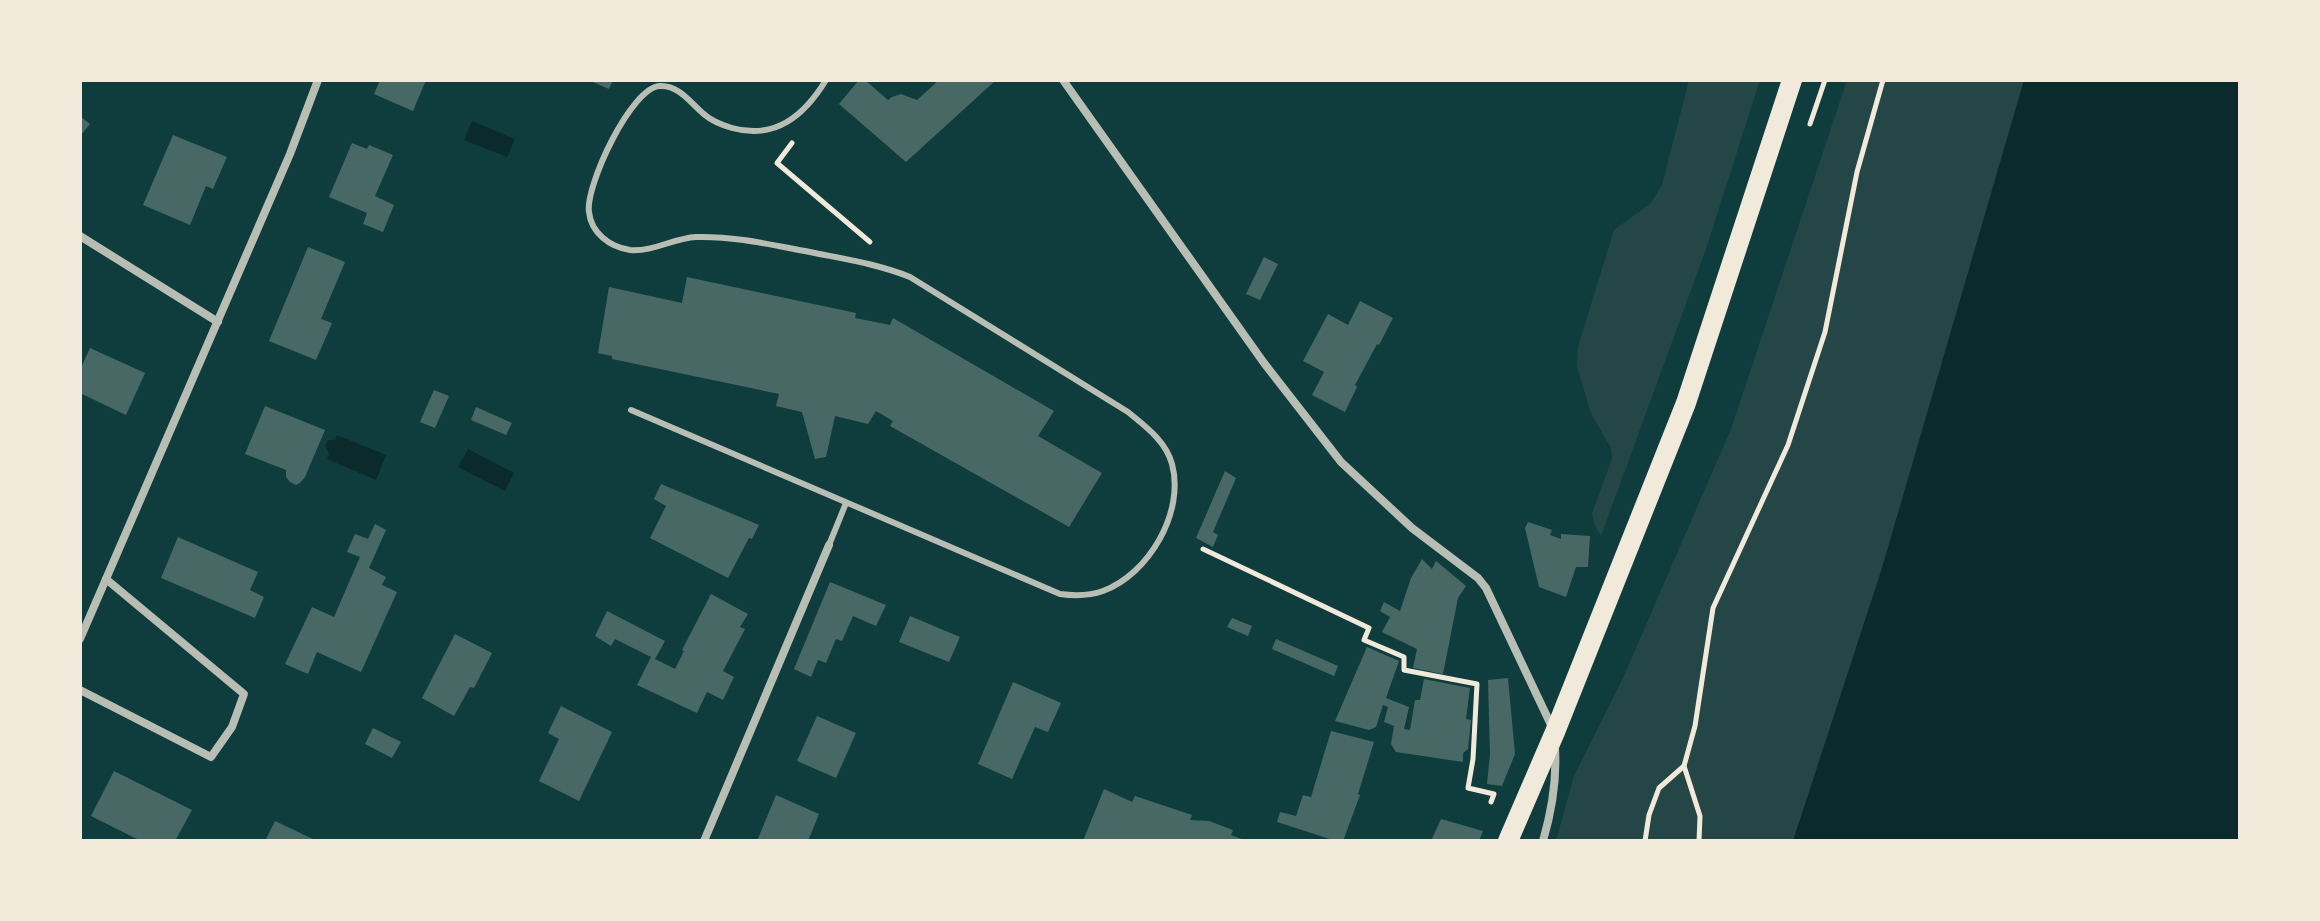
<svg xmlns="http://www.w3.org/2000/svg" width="2320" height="921" font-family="Overpass,sans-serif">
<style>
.green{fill:#244646}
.water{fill:#0a2a2b}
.building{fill:#486865}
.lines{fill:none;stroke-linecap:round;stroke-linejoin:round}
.path{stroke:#f1e9da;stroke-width:5}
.service{stroke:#b8beb3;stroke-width:6}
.minor{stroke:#b8beb3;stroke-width:8}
.primary{stroke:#f1e9da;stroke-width:20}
</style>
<rect width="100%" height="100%" fill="#0f3d3e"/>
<g class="green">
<polygon points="1689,80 1760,80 1706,249 1601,536 1595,525 1592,513 1612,459 1611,448 1591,413 1577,367 1578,347 1614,230 1651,203 1662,185"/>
<polygon points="1847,80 2240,80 2240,841 1556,841 1574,776 1623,678 1731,429"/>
</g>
<g class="water">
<polygon points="2024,80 2240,80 2240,841 1793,841 1882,568"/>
<polygon points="472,121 515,139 507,157 464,140"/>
<polygon points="337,435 386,455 376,480 327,459 329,454 325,445 329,440 335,440"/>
<polygon points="468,449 514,473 505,491 458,467"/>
</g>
<g class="building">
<polygon points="380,80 426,80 413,111 374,94"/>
<polygon points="588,80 613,80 609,89"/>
<polygon points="859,80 865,80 888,100 892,97 901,94 917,100 939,80 996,80 906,162 839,104"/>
<polygon points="80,116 90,124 80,136"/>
<polygon points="173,135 227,157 213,189 206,186 190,225 143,205"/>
<polygon points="352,143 367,149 369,145 393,155 375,196 394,205 383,232 363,224 367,213 329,197"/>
<polygon points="308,247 345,262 321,319 332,323 316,360 269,341"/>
<polygon points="1264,257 1278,264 1260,300 1246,294"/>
<polygon points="687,277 856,313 855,318 890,325 893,318 1054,411 1038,436 1102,473 1069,527 890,426 893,421 876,411 868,424 835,416 826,457 815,459 802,412 776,406 779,394 612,359 612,356 598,353 609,287 682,303"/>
<polygon points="1360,301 1393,318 1379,345 1377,344 1355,385 1357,387 1345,412 1312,395 1324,372 1303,361 1328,314 1348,325"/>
<polygon points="90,348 145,373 126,415 80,393 80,370"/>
<polygon points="434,390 449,396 435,428 420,422"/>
<polygon points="265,406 325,430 305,477 300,483 296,485 290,482 286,477 286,470 245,454"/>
<polygon points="476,407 512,423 506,435 471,420"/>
<polygon points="1225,471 1236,478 1213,532 1218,535 1213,547 1196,538"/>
<polygon points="661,484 759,525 752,539 749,538 728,578 650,538 666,506 654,499"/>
<polygon points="1528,522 1552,530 1550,535 1561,539 1561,534 1590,536 1588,567 1576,567 1566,597 1539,587 1525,528"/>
<polygon points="375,524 386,530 369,568 386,577 382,585 397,592 361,672 317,652 308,674 285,664 312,607 334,617 360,557 347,552 355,534 368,539"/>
<polygon points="178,537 258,572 250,590 264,597 255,618 161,578"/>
<polygon points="1422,559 1432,569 1436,561 1466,586 1458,598 1443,674 1413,668 1417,649 1382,632 1390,617 1380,611 1384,602 1400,611 1411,578"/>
<polygon points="830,582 886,605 876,626 853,616 842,641 836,639 826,663 818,660 811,677 794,669"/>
<polygon points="711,594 748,614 740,627 745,629 723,671 734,677 723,700 707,692 697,713 637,685 651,657 615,639 611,646 595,636 607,611 665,641 655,659 675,669 684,651 682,650"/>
<polygon points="910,616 960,637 949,662 899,642"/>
<polygon points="1232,618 1252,626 1248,636 1227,627"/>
<polygon points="455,634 492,653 474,688 470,687 454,716 422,698"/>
<polygon points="1276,639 1338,666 1334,676 1272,649"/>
<polygon points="1367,647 1399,661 1386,698 1409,707 1404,729 1410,730 1415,700 1420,700 1424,679 1470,688 1466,719 1471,720 1468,749 1463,753 1463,762 1396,752 1391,744 1394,726 1384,722 1388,707 1383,705 1376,727 1369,730 1335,721"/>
<polygon points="1508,678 1515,754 1502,786 1487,784 1490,754 1488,680"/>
<polygon points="1013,682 1061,703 1048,732 1035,727 1012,779 978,764"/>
<polygon points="561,706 612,732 579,801 539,781 559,739 548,733"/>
<polygon points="817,716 856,733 836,778 797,761"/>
<polygon points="373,728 401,742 392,758 365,744"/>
<polygon points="1331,731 1374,742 1358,794 1360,795 1343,841 1336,841 1277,822 1280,812 1296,816 1303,795 1311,797"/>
<polygon points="114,771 192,810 175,841 141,841 91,816"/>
<polygon points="1104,789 1132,802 1135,796 1192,815 1190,820 1209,821 1233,830 1231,835 1247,841 1083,841"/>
<polygon points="776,795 819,814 808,841 757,841"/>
<polygon points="1441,819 1483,831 1479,841 1431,841"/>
<polygon points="275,821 317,841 265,841"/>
</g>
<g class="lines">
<g class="path">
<polyline points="1810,124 1825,80"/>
<polyline points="792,143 777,163 870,242"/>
<polyline points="1203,549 1369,628 1364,640 1404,657 1404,670 1477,684 1473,759 1468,788 1494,794 1491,802"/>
<polyline points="1645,841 1649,815 1659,788 1684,766"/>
<polyline points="1699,841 1700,816 1684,766 1695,726 1713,608 1788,445 1825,332 1857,172 1883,80"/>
</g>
<g class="service">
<path d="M631,410l429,184c15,2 29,2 43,-3 46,-17 82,-79 69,-127 -6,-23 -27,-38 -44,-52l-218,-135c-32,-13 -66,-18 -100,-25 -38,-7 -75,-16 -114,-15 -22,1 -43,15 -66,13 -20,-3 -39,-17 -41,-38 -4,-25 42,-125 71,-126 20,-1 32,19 45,29 8,7 17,10 27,13 43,12 72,-12 94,-48"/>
<polyline points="829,545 846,503"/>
</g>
<g class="minor">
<polyline points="1063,80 1264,363 1341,462 1412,528 1478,578 1486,588 1552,727"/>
<polyline points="80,236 218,322"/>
<polyline points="80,639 290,154 318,80"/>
<polyline points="80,690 211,757 232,727 244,694 106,579"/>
<polyline points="704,841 829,545"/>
<path d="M1543,841c9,-31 14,-61 12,-93"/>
</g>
<polyline class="primary" points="1508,841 1555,732 1686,403 1792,80"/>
</g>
<rect width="2320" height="921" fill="none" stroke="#f1e9da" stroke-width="164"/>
</svg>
